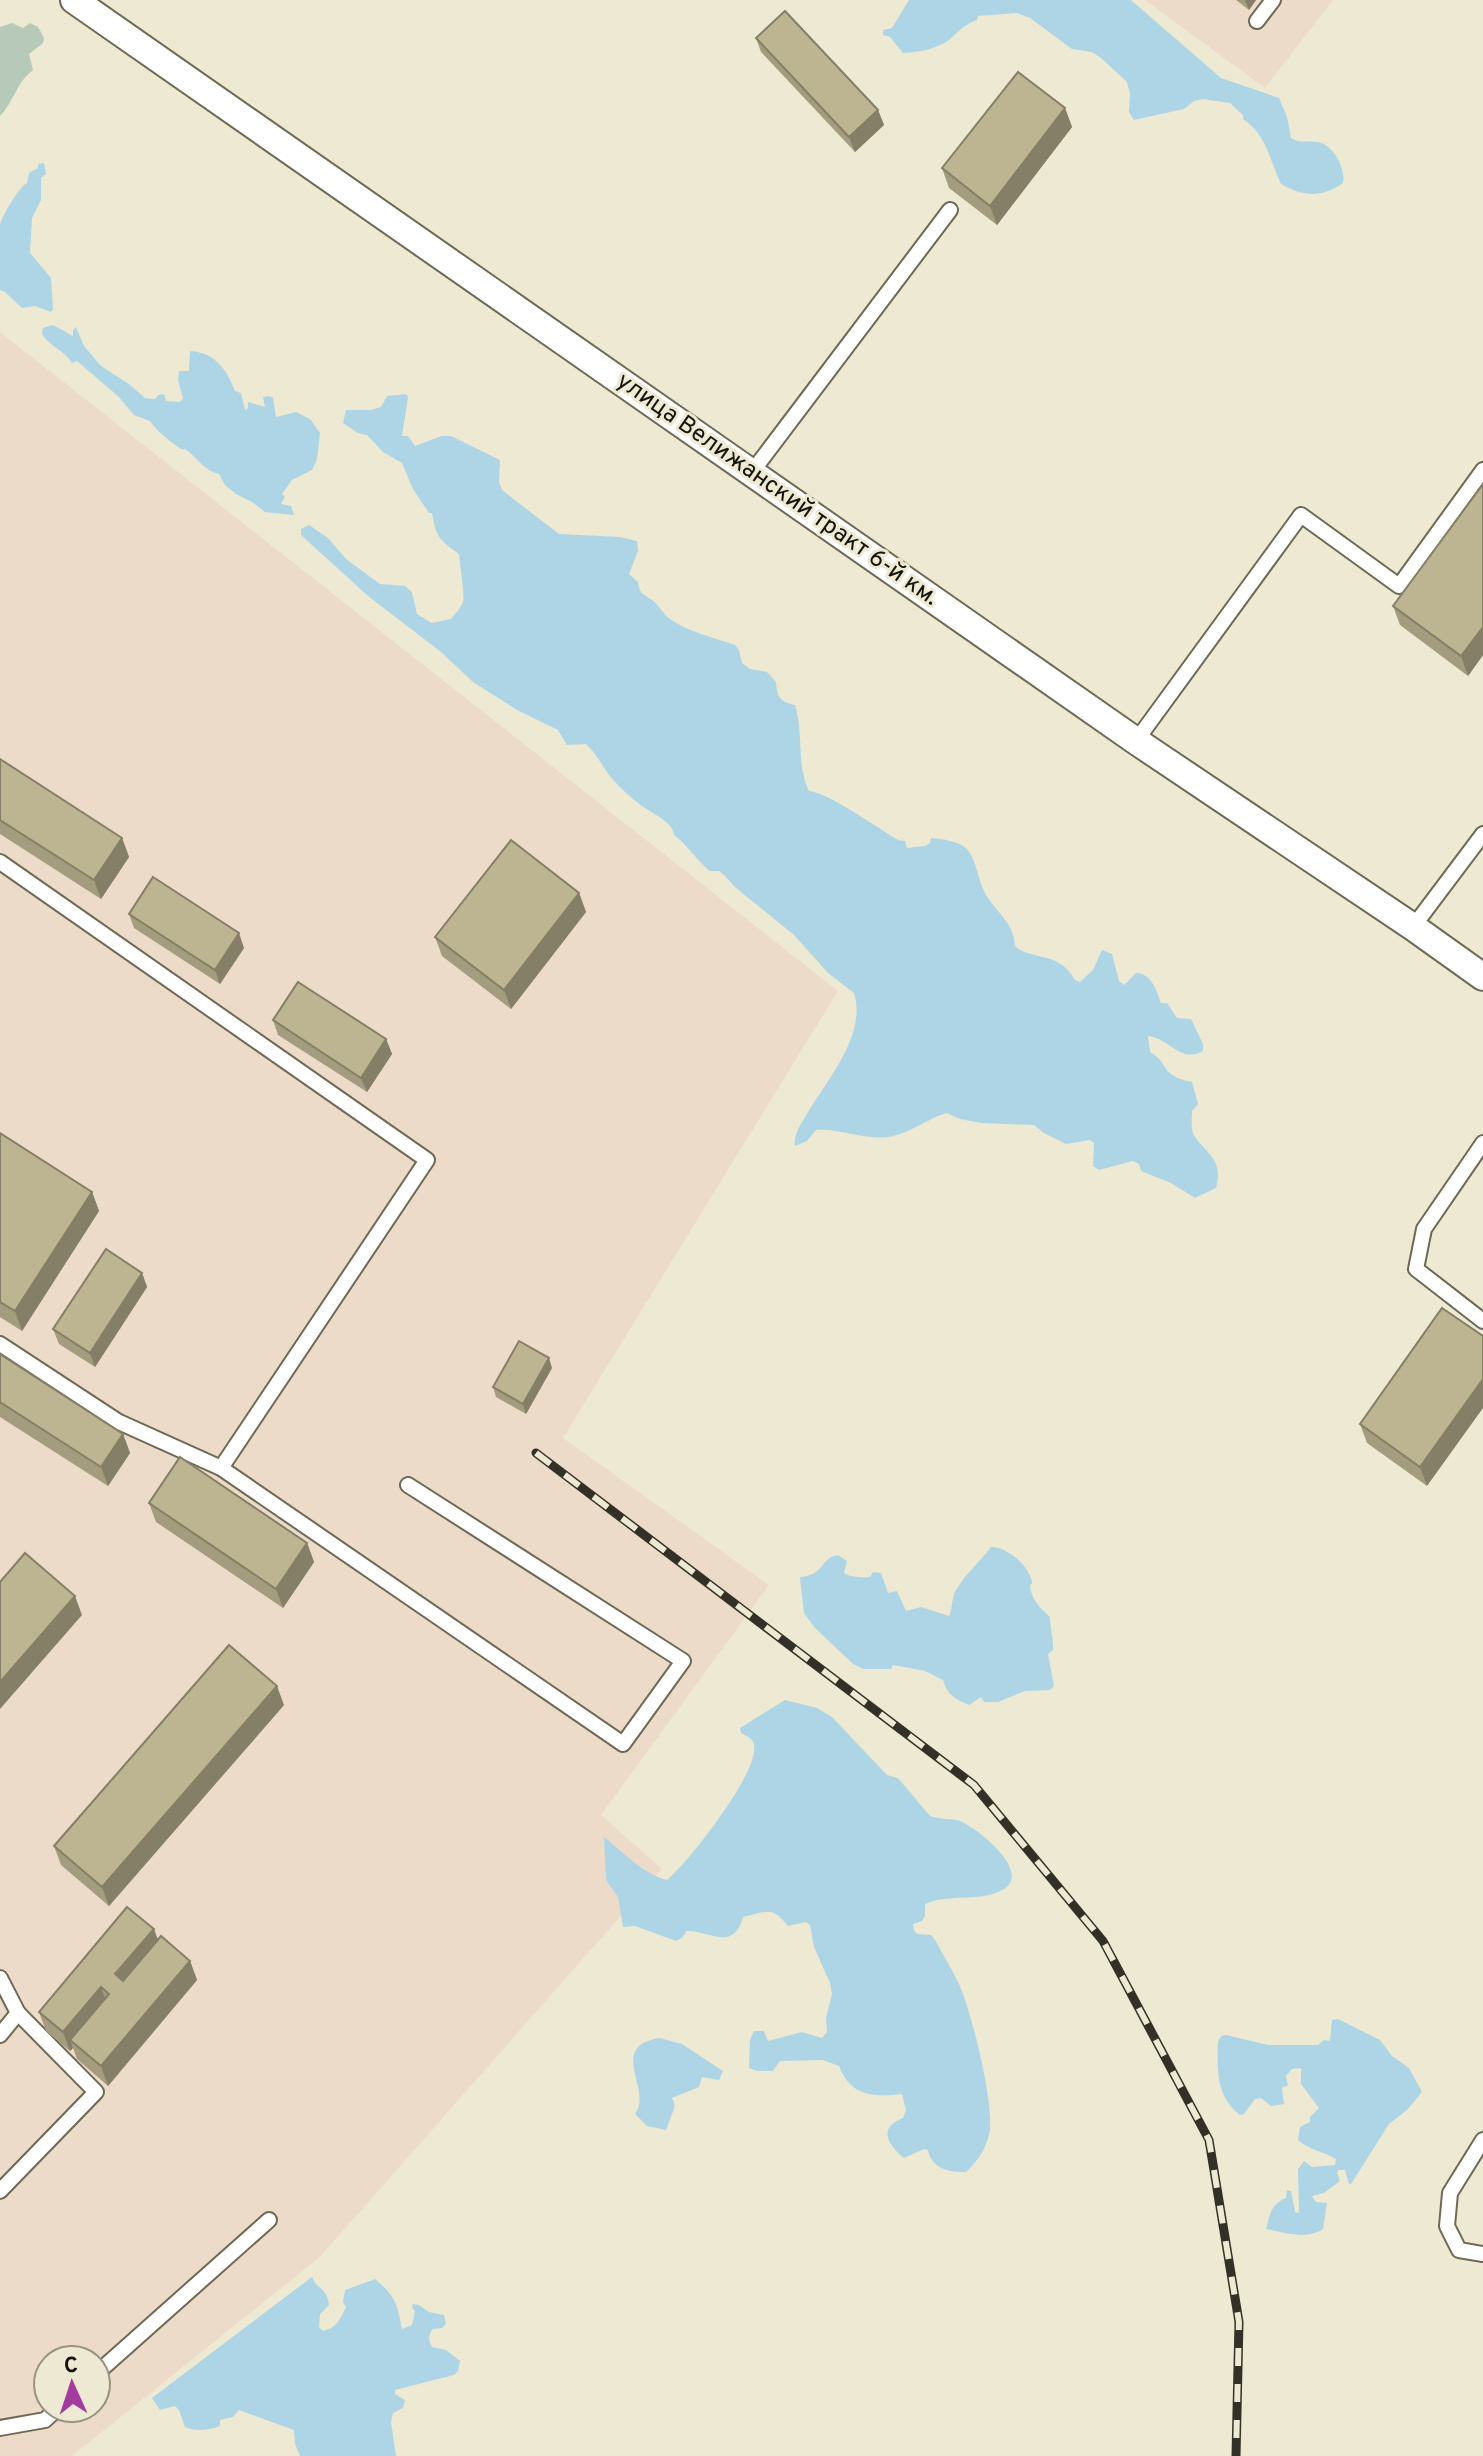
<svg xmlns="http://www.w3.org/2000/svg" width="1483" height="2456" font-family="Overpass,sans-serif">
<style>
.industrial{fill:#eddbca;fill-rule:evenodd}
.green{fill:#b7c9b8}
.water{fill:#add5e6}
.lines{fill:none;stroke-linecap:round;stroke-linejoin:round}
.service-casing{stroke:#6d6954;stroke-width:18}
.minor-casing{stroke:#6d6954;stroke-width:30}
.service{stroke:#fff;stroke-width:14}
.minor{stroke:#fff;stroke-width:26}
.rail-casing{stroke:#333127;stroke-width:9}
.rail{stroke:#eee9d2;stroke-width:6;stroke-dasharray:18;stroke-linecap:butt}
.wall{fill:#a39c7e}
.shaded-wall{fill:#847f66}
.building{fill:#bdb592;stroke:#847f66;stroke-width:2}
.labels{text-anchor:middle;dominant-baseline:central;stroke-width:6;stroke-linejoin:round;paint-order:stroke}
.street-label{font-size:24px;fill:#15130b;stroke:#eee9d2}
</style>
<rect width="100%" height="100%" fill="#eee9d2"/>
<g class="industrial">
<polygon points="1145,0 1333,0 1265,88"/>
<path d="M0,332l838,659 -275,447 206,147 -168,230 61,54 -342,388 -248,199h-72zM48,2360h48v48h-48z"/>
</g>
<path class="green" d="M12,23l11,5 7,-5 8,4 6,11 -1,5 -14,11 4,16c-17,13 -18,30 -33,46v-89z"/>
<g class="water">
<path d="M909,0h222l90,78 58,20 8,19 4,21c9,6 16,2 26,4 16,2 29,26 26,41 -22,15 -39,14 -62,1 -12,-25 -14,-49 -38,-65v-4l-13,-12 -27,-4 -9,2 -10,8 -50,11 -5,-8 1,-18 -3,-12 -26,-24 -9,-6 -20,-3 -42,-31 -13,-5 -39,3 -1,4c-13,4 -18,12 -28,20 -15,10 -29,12 -46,13l-13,-16 -7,-2v-5l9,-2z"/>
<path d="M44,163l2,11 -5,4v22l-9,18 -2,35 21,25 2,31 -2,3 -16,-6 -13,2 -17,-16 -5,-2c0,-20 0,-45 0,-65 2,-9 19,-38 27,-42l2,-10 9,-5v-4z"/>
<path d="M53,325l20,11v-6l3,-3 8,19 17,20 28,18 16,14 10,1 3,-4 6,-1 2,7 14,1 3,-4 -5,-18 1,-9h10l1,-20c25,1 37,19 45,40l6,2 4,17 3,-2v-6l17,5 -2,-10 6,-1 4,2 3,19 20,-5 14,7 10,14 -3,26 -5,11 -20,10 -10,14 3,3 -4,7 10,2 3,9 -29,-3 -13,-10 -16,-8 -11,-9 -6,-11c-13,-2 -20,-14 -30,-22 -8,-7 -2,1 -11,-5 -10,-7 -22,-17 -28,-26l-16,-6 -15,-18 -42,-36 -5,2c-8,-13 -22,-16 -30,-29l1,-6z"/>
<path d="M406,394l2,3 -6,39h6l7,10 27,-10h9l47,23 2,2 -1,21 3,8 57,44 61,3 17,4 1,10 -9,23 9,8c1,11 5,12 14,18 7,5 11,14 18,19 18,13 43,18 65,26l4,5 3,13 8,6 17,3 9,10c1,15 4,20 19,23 9,29 1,60 14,86 20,2 69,37 89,49l7,1 2,7 18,-2 5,-3 1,-5c11,1 28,3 36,11 9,10 11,30 17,42 9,19 30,30 31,55 16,15 44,4 60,34l5,2 13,-12 9,-20 10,4 7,27 5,4 12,-12c15,0 21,18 25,30h6l10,15 14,1 12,25v7c-22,13 -34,-13 -55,-15l2,16c21,12 8,23 42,30l6,22 -6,7c0,8 -2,19 3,26 14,19 28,22 21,51l-21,10 -24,-15 -30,-12 -2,-7 -6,-3 -34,9 -6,-4 1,-23 -4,-3 -24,4 -22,-11 -10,-8 -53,-2 -21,-4 -13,-6c-19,5 -35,19 -54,23 -27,6 -51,-8 -77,-6l-9,11 -12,5c-2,-12 7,-23 13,-34 20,-33 59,-78 46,-119l-26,-20 -34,-38 -58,-47 -13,-14 -4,-3h-9c-14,-11 -22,-26 -36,-36 -1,-13 -21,-21 -32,-29 -12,-9 -23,-19 -33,-31 -8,-11 -13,-22 -23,-31l-19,1 -9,-15 -41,-20 -44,-28 -32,-30 -73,-56 -67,-61v-6l8,-4 19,13 18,21 34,25 25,2 7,6 5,22 15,9 19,-4c4,-5 10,-11 12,-17 2,-6 -3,-38 -4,-48 -19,-14 -23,-16 -27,-41h-3l-16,-24 -11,-26 -19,-11 -16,-17 -9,-2 -15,-10 3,-13h25l10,-3 6,-11z"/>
<path d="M991,1547c15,0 35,16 40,31 4,12 -3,0 0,13 2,10 12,20 19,26 0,11 4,23 3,33l-5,4 6,32 -4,4 -25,1 -27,11h-14l-3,-5 -12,8c-15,-7 -21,-9 -26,-25l-18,-9 -32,-6 -2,4h-28l-10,-5 -38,-36 -11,-15 -4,-36c26,-2 19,-19 38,-22l9,6 -3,12c5,4 20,5 26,4l3,-5 8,1 7,20 9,-2 9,20 15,-4 28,9c4,-8 2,-17 7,-26 10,-17 24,-28 35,-43z"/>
<path d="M785,1700l32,8 15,9 55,58 11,3 32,38c10,4 21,2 30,5 17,7 72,50 44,68 -23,14 -55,4 -79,15v12l-3,5 -9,3 1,6 3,4 14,1 4,5c8,15 17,29 24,44 12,26 37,125 30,151 -4,15 -12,27 -23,37 -16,1 -35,-4 -38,-22l-4,-1 -20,9c-16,-13 -27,-30 -1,-40l3,-8 -4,-16c-28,3 -51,3 -63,-28l-16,-6 -43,1 -7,10h-16l-8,-3 1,-28 4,-9h10l4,10 34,-9 20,6 5,-6 -1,-14 6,-24 -2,-11 -16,-36 -4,-22 -4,-3 -18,4c-16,-21 -22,-14 -45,-9 -10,36 -34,13 -57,14l-3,6 -7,4 -41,-15 -12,1 -5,-30 -12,-17 -2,-43c19,15 39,37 63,43 21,-17 93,-109 87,-135 -1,-7 -8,-9 -13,-12l-1,-5z"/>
<path d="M1338,2019l42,21 12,16 17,12 13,24 -15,18 -18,14 -38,60h-2l-4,-14h-6l-2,2 3,9 -16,12 -12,3 4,6 11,1 -4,26c-17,11 -38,4 -57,0 4,-15 5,-25 20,-31l1,-8 4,1 4,21 4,1 -1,-44 6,-8 8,6 23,-2 1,-6c-12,-7 -29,-10 -38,-19l2,-13 10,-5v-5l9,-9 -18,-24v-16l-9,1 -6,7 2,9 -6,3 2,16 -13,2 -10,-8 -6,1 -11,15 -4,1c-24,-18 -23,-45 -22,-73l3,-6 5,-1 42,10h50l6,-5 6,1 2,-21z"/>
<path d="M660,2038l22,6 41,27 -4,9 -17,-3 -3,10 -27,11 3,8 -9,24 -19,-4 -12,-12c19,-23 -29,-68 25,-76z"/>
<path d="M312,2277c5,13 15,10 17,28l-9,9 -1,13 4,4c14,-3 17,-12 23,-24l-3,-5 2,-12 30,-11c21,18 22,24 27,50l10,-4 3,-14 -3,-3 1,-4 6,1 10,7 15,3 2,9 -4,4 -9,1c-5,6 -5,11 -1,18l14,3 14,11 -2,10 -4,4 -59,15v4l10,6 -2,8 -10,5 -2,9 5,34h-96l-5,-12 -1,-14 -55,-20 -6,7 -13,3v6c-10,4 -24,6 -35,1l-6,-17 -4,-4 -15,4 -8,-12z"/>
</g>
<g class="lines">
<defs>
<g id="service">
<polyline points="1257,21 1273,0"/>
<polyline points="752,472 950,210"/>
<polyline points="1136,741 1301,515 1399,586 1483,470"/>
<polyline points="0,862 427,1160 221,1468 623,1744 683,1661 408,1485"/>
<polyline points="1413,927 1483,834"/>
<polyline points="1483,1143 1424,1229 1416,1269 1483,1321"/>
<polyline points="0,1344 119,1422 221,1468"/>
<polyline points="0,1978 18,2013 0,2035"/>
<polyline points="1483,2140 1450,2193 1447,2226 1459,2250 1483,2254"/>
<polyline points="0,2191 96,2092 18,2013"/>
<polyline points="96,2374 269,2220"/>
<polyline points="0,2428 45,2420 58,2408"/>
</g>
<polyline id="minor" points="74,0 1136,741 1413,927 1483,977"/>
</defs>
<use href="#service" class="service-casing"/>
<use href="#minor" class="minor-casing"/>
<use href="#service" class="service"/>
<use href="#minor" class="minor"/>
<defs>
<polyline id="rail" points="536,1453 974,1785 1103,1941 1209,2140 1239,2322 1236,2456"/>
</defs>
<use href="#rail" class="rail-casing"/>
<use href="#rail" class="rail"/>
</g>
<g class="wall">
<polygon points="1236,0 1256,0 1249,10"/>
<polygon points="756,38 878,110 884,125 855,152 761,52"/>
<polygon points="1065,108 1072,127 997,225 949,188 942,168"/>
<polygon points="1483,484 1483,655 1468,676 1400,625 1393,606"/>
<polygon points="0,759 122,838 129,857 101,899 0,834"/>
<polygon points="579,893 586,912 511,1009 442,956 435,937"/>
<polygon points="129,914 244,948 220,984 134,928"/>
<polygon points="273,1020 386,1039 392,1054 367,1092 278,1035"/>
<polygon points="0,1133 92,1192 99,1211 22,1331 0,1317"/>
<polygon points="142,1273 147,1287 95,1367 59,1344 53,1329"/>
<polygon points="1442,1308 1427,1486 1367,1443 1360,1424"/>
<polygon points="0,1354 123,1434 130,1453 108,1486 0,1417"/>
<polygon points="552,1368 526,1414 496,1397 493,1387"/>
<polygon points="149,1503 307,1543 314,1562 283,1608 156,1522"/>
<polygon points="284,1705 109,1906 61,1865 54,1846"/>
<polygon points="158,1940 190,1961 197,1980 108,2086 77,2059 73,2048 70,2051 46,2031 39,2012"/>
</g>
<g class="shaded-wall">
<polygon points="1245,0 1256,0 1249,10"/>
<polygon points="1065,108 1072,127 997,225 990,206"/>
<polygon points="878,110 884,125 855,152 849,137"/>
<polygon points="1483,627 1483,655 1468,676 1461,656"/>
<polygon points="122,838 129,857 101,899 94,880"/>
<polygon points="579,893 586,912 511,1009 504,990"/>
<polygon points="239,933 244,948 220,984 215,970"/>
<polygon points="386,1039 392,1054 367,1092 361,1078"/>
<polygon points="92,1192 99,1211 22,1331 15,1311"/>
<polygon points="142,1273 147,1287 95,1367 90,1353"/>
<polygon points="549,1358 552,1368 526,1414 523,1404"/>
<polygon points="1483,1379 1483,1408 1427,1486 1420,1467"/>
<polygon points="123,1434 130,1453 108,1486 101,1467"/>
<polygon points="307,1543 314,1562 283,1608 276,1589"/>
<polygon points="75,1596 82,1615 0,1709 0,1682"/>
<polygon points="277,1686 284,1705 109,1906 102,1887"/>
<polygon points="154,1929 161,1948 122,1994 115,1974"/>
<polygon points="190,1961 197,1980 108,2086 101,2066"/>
<polygon points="101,1987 108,2006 70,2040 73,2048 70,2051 63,2032"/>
</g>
<g class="building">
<polygon points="785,11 878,110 849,137 756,38"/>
<polygon points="1018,72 1065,108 990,206 942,168"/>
<polygon points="1483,484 1483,627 1461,656 1393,606"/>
<polygon points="0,759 122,838 94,880 0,820"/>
<polygon points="511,840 579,893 504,990 435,937"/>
<polygon points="153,877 239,933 215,970 129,914"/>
<polygon points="298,982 386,1039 361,1078 273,1020"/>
<polygon points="0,1133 92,1192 15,1311 0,1302"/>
<polygon points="106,1249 142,1273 90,1353 53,1329"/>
<polygon points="1442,1308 1483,1336 1483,1379 1420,1467 1360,1424"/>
<polygon points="519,1341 549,1358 523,1404 493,1387"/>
<polygon points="0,1354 123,1434 101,1467 0,1402"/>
<polygon points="180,1457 307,1543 276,1589 149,1503"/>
<polygon points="25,1553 75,1596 0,1682 0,1582"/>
<polygon points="229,1645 277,1686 102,1887 54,1846"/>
<polygon points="127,1907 154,1929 115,1974 123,1981 161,1936 190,1961 101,2066 70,2040 109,1994 101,1987 63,2032 39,2012"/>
</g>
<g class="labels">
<g class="street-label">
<text transform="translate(777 490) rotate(35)">улица Велижанский тракт 6-й км.</text>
</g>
</g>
<g transform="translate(72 2384) rotate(357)"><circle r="38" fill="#eee9d2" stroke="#979382" stroke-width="2"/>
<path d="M0-6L14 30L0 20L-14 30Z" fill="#a43c9f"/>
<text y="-12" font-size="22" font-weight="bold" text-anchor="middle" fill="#15130b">С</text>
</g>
</svg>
